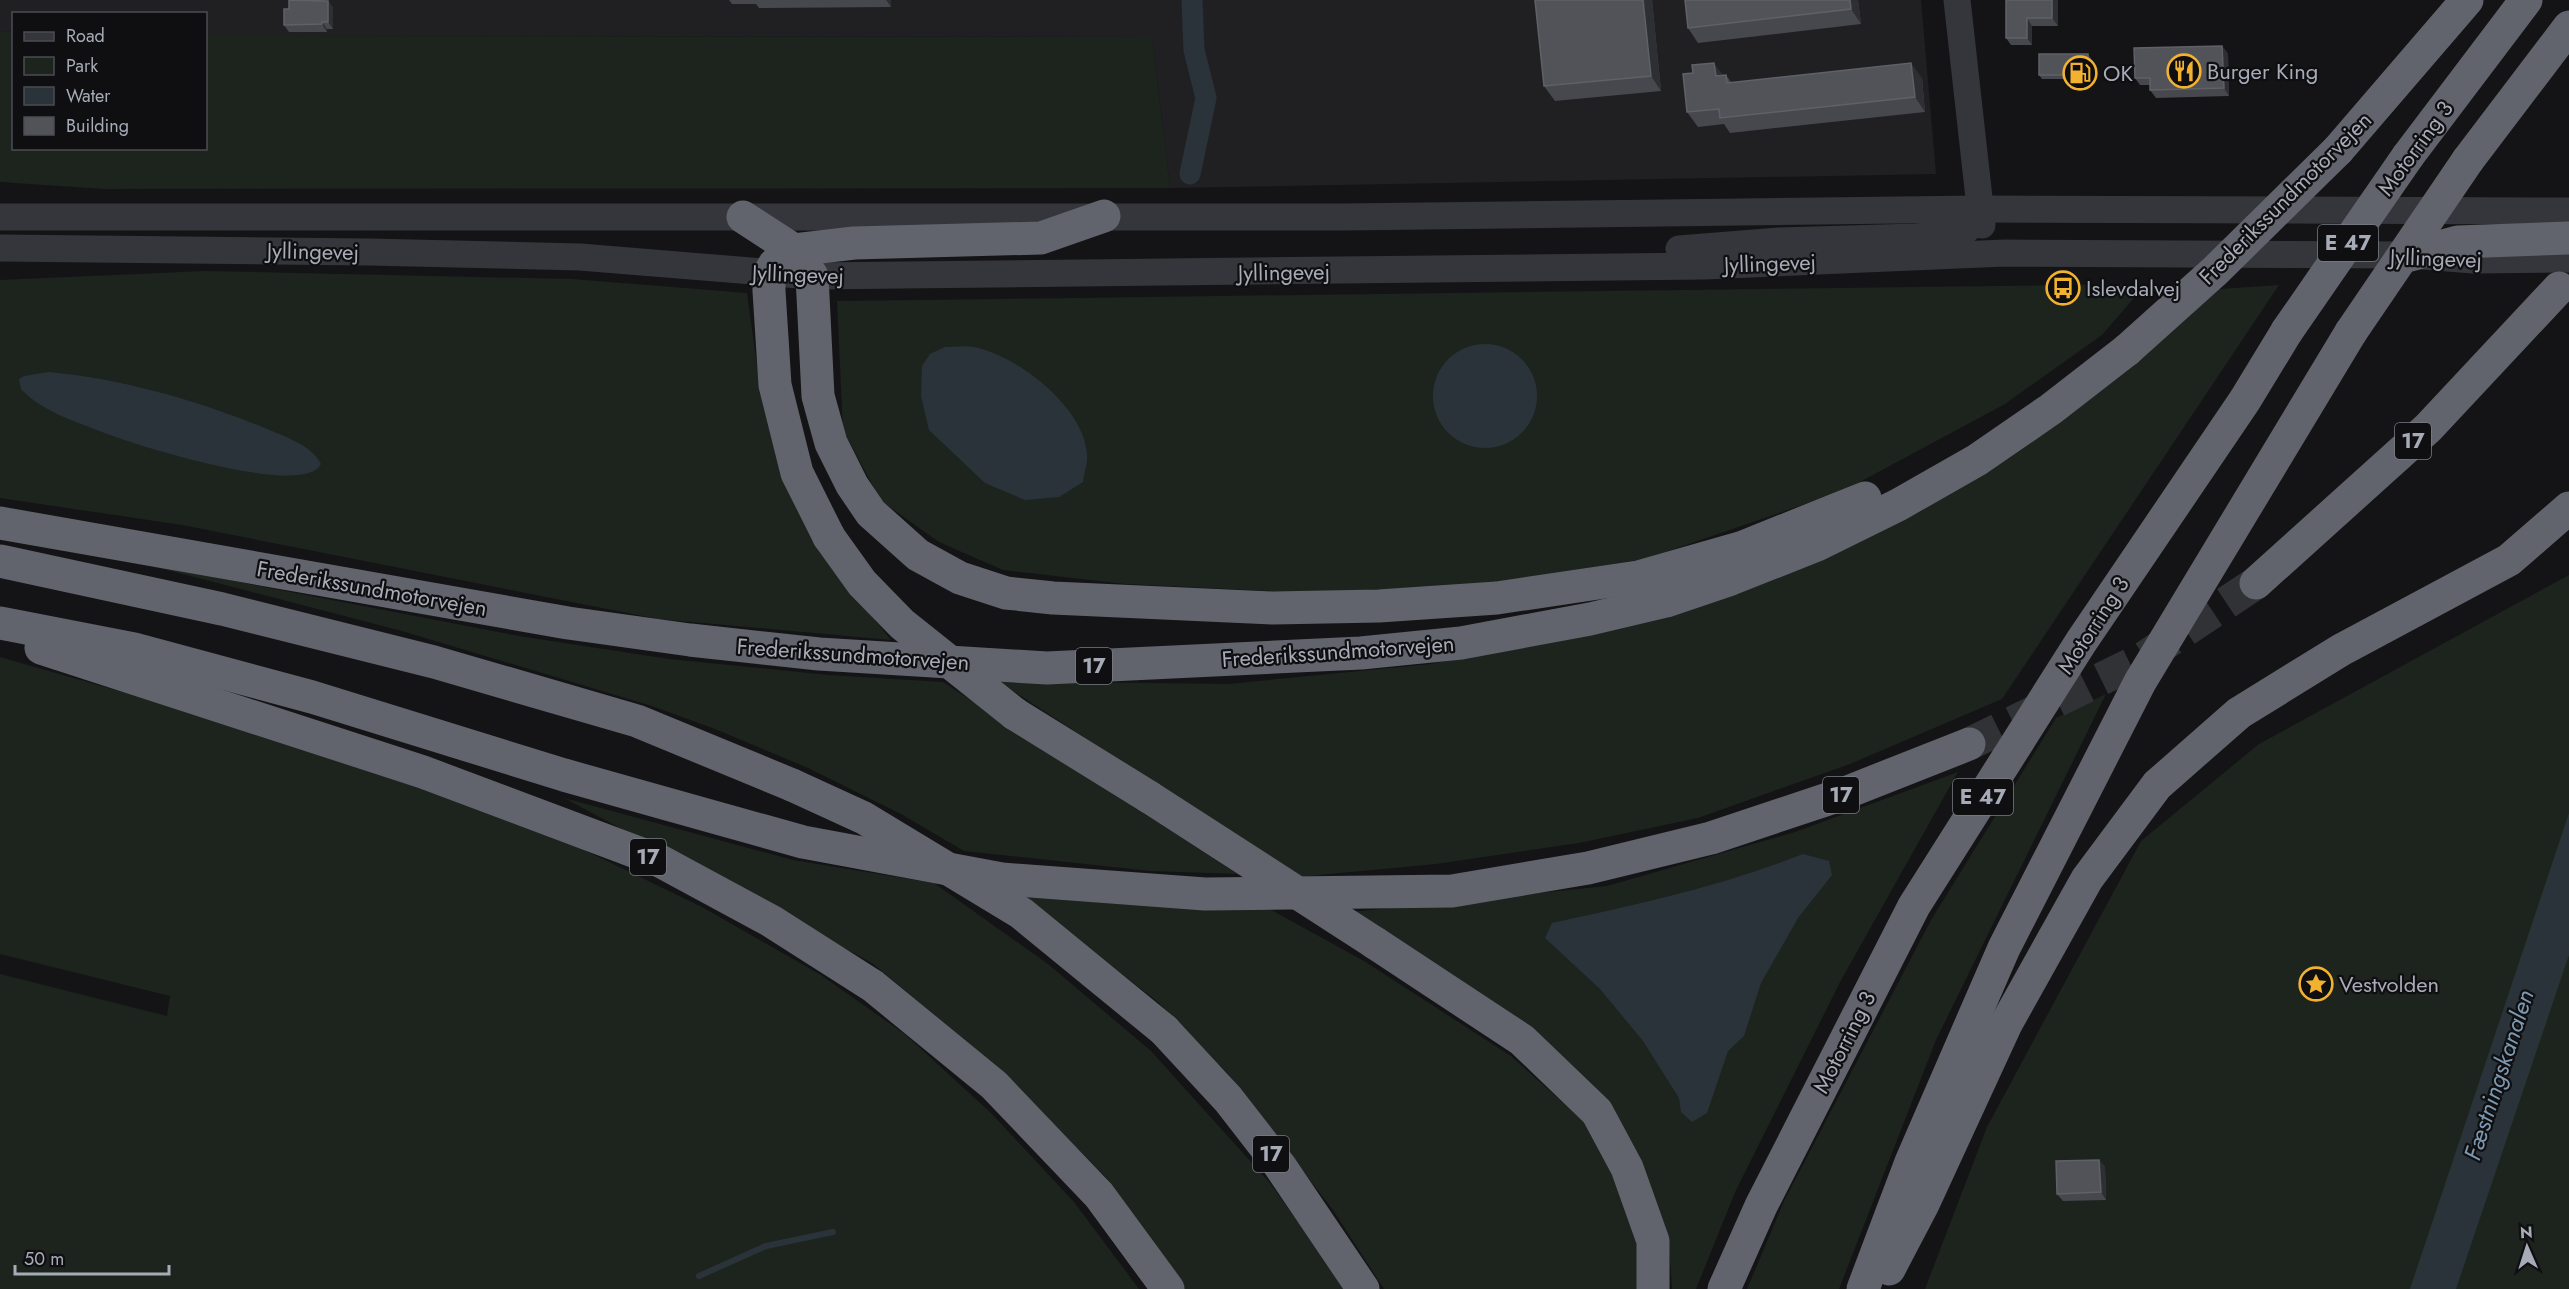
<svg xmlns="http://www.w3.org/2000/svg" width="2569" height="1289" viewBox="0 0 2569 1289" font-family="Jost,sans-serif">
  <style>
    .built { fill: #202023 }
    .green { fill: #1c241d }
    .water { fill: #2b333a }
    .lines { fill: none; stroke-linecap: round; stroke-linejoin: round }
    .stream { stroke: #2b333a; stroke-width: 6 }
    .canal { stroke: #2b333a; stroke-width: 21 }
    .highway-tunnel { stroke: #313236; stroke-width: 33; stroke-dasharray: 33 16; stroke-linecap: butt }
    .minor { stroke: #35363b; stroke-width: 27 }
    .highway { stroke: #61646c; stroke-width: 33 }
    .highway-bridge { stroke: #61646c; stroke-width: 33 }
    .wall { fill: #47484e }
    .shaded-wall { fill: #2e2f33 }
    .building { fill: #515359; stroke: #5f6168; stroke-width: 1.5 }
    .labels { text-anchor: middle; stroke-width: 4.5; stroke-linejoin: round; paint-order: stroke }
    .shield { fill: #0f0f11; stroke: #797c85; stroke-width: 1.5 }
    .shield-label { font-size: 21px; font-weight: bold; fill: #a6abb7 }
    .poi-label { font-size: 22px; fill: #a6abb7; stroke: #0f0f11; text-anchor: start }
    .street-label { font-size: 22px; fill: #a6abb7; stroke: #0f0f11 }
    .water-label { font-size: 24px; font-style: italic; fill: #7d99b2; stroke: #0f0f11 }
  </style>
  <rect width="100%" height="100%" fill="#141416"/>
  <path class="built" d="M0,0H1921L1936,174L1170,188L1152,37L206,36V14H14L13,32L0,31Z"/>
  <g class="green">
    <path d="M0,31L13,32L14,148H206V36L1152,37L1170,188L104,189L0,182Z"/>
    <path d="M205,271L572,279L747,293L761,395L783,480L813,543L891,640L658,619L182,525L0,498V280Z"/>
    <path d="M2146,284L2102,335L2005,404L1843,491L1645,559L1482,585L1313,593L1125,584L1003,570L939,542L881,501L843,430L837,301Z"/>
    <path d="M2279,285L2002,699L1850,764L1698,818L1579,843L1436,864L1298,877L998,681L1228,684L1431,664L1688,611L1920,512L2090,396L2220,289Z"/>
    <path d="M140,563L519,636L669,659L829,675L943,682L1237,874L1150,871L964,851L901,814L808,768L715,729L652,706L402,631Z"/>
    <path d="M2569,575V1289H1925L1987,1127L2141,841L2259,744Z"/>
    <path d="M0,657L217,719L385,774L576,846L702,907L821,975L906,1035L992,1114L1074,1202L1139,1289H0V974L167,1016L170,996L0,954Z"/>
    <path d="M2106,694L1936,1040L1839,1289H1747L1785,1199L1931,920L2056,718Z"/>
    <path d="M1958,772L1840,982L1736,1190L1696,1289H1672L1669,1245L1608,1102L1351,912L1607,886L1795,832Z"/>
    <path d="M564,798L793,860L934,883L1048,964L1151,1051L1269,1182L1347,1289H1184L1106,1177L991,1062L872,963Z"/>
    <path d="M1023,897L1134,905L1266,907L1364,961L1511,1056L1588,1125L1626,1199L1640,1254L1638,1289H1384L1333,1210L1229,1075L1158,1002Z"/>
  </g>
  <g class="water">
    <circle cx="1485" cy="396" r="52"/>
    <path d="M945,347C956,347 971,345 982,349C1023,361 1084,408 1087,454C1088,463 1084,473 1083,482L1059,497L1025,500L985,483L929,430L921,396L922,366L930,354Z"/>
    <path d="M49,372C122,379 196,400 265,428C284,437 311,444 321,464C305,499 132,444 102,432C76,422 40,410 21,389L19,379L24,376Z"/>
    <path d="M2569,813V955L2456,1289H2410Z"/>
    <path d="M1803,854L1829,861L1832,875L1798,918L1761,983L1744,1036L1728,1051L1707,1113L1692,1122L1681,1112L1679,1098L1643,1041L1600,989L1545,938L1552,923C1636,905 1723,886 1803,854Z"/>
  </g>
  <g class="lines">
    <path class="stream" d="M699,1276L766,1246L833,1232"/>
    <path class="canal" d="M1190,174L1206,98L1194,50L1192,0"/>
    <path class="highway-tunnel" d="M1969,744L2142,659L2256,583"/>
    <g class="minor">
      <path d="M1957,0L1982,225"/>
      <path d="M0,217H1344L1979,209L2569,211"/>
      <path d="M0,248L369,252L580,257L812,276L1704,266L2005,253L2410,255L2473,260L2569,259"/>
      <path d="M1679,249L1779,241L1916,237L1963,233L1974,223L1979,209"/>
    </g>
    <g class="highway">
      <path d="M2338,150L2467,0"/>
      <path d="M2408,156L2526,0"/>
      <path d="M2468,160L2569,27"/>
      <path d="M743,217L794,250L812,276L818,396L831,443L852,485L871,513L918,555L960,578L1006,593L1053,598L1273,608L1379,606L1497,598L1638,577L1743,547L1865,498"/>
      <path d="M2410,255L2458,242L2569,238"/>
      <path d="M0,523L568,623L690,640L819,654L1047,668L1361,653L1461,643L1590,619L1666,601L1731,579L1817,545L1898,505L1977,460L2051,409L2127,350"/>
      <path d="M829,537L797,473L775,385L769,291V274L774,265L783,256L794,250L854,243L1041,238L1104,216"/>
      <path d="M0,561L222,609L434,662L637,721L792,785"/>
      <path d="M2256,583L2428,428L2559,288"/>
      <path d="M0,623L134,649L312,697L564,775L803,842L1002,879L1205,894L1452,891L1588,868L1711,838L1840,795L1969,744"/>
      <path d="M41,648L423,772L660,861L771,921L873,986L994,1085L1099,1195L1168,1289"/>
      <path d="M1015,714L1149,797"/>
      <path d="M1375,943L1522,1040L1597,1112L1627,1168L1653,1241V1289"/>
      <path d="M1164,1030L1228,1099L1280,1166L1363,1289"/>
      <path d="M1889,1269L1923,1204L2006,1024L2087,879L2157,785L2239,713L2341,650L2509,560L2569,508"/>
      <path d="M1724,1289L1761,1206L1914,906L2081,642L2245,400L2287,331"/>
      <path d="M1863,1289L1911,1162L2004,948L2140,682L2351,332"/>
    </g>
    <g class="highway-bridge">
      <path d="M2287,331L2408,156"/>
      <path d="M2351,332L2468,160"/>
      <path d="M2127,350L2215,271L2338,150"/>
      <path d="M829,537L862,583L902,624L1015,714"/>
      <path d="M792,785L864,818L1021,913L1164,1030"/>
      <path d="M1149,797L1375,943"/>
    </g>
  </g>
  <g class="wall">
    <path d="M289,0L328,1L333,8V29H327V32H289L284,25L289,9Z"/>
    <path d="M729,0H891V7L759,8L756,4H732Z"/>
    <path d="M1652,0L1661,91L1555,101L1544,86Z"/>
    <path d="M1685,0H1858L1861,24L1698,43L1688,28Z"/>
    <path d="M2006,0H2058V26H2032V45H2011L2006,38Z"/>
    <path d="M2222,46L2228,54L2229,96L2156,98L2150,90V85H2140L2135,78Z"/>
    <path d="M2091,58V79H2042L2039,75Z"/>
    <path d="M1726,75L1731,82L1922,78L1925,112L1730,133L1724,124L1698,127L1687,112L1723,76Z"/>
    <path d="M2099,1160L2105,1167L2106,1200L2063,1201L2057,1194Z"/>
  </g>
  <g class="shaded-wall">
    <path d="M886,0H891V7Z"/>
    <path d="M1643,0H1652L1661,91L1651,76Z"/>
    <path d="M1850,0H1858L1861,24L1851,9Z"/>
    <path d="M2052,0H2058V26L2052,18Z"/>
    <path d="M328,1L333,8V29L328,22Z"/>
    <path d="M2027,18L2032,26V45L2027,38Z"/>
    <path d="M322,22L327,29V32L322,24Z"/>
    <path d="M2222,46L2228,54L2229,96L2224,88Z"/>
    <path d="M2088,54L2091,58V79L2088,75Z"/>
    <path d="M1714,63L1725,78L1716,76Z"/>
    <path d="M1911,63L1922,78L1925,112L1915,97Z"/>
    <path d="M2099,1160L2105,1167L2106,1200L2101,1192Z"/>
  </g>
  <g class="building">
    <path d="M289,0L328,1V22H322V24L284,25V9H289Z"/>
    <path d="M1535,0H1643L1651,76L1544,86Z"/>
    <path d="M1685,0H1850L1851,9L1688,28Z"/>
    <path d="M2006,0H2052V18H2027V38H2006Z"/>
    <path d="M2222,46L2224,88L2150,90V78H2135L2134,48Z"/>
    <rect x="2039" y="54" width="49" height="21"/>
    <path d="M1714,63L1716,76L1726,75L1727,83L1911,63L1915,97L1720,118L1719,109L1687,112L1683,74L1693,73L1692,65Z"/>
    <path d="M2099,1160L2101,1192L2057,1194L2056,1161Z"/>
  </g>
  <defs>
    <g id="restaurant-ring" transform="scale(1.725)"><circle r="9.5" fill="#0f0f11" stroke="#f3b130" stroke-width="1.5"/><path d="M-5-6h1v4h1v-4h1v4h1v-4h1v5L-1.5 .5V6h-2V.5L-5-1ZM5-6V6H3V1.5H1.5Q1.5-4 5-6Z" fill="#f3b130"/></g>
    <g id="fuel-ring" transform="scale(1.725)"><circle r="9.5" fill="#0f0f11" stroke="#f3b130" stroke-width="1.5"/><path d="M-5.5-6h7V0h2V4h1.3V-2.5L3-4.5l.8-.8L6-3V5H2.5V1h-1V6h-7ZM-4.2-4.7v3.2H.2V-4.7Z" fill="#f3b130"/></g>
    <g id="bus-ring" transform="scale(1.725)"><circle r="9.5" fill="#0f0f11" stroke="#f3b130" stroke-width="1.5"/><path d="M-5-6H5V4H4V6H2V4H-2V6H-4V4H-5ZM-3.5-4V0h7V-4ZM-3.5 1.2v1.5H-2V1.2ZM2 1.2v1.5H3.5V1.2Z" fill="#f3b130"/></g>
    <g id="sight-ring" transform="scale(1.725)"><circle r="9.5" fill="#0f0f11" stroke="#f3b130" stroke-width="1.5"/><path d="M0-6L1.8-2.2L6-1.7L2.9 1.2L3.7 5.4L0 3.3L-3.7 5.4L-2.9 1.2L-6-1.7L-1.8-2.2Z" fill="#f3b130"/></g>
  </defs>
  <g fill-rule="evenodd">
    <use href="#restaurant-ring" x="2184" y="71"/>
    <use href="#fuel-ring" x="2080" y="73"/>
    <use href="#bus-ring" x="2063" y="288"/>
    <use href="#sight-ring" x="2316" y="984"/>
  </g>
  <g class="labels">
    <g class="shield">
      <rect x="2318" y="225" width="60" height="36" rx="4.5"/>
      <rect x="2395" y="423" width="36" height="36" rx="4.5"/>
      <rect x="1076" y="648" width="36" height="36" rx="4.5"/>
      <rect x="1823" y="777" width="36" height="36" rx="4.5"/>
      <rect x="1953" y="779" width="60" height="36" rx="4.5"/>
      <rect x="630" y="839" width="36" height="36" rx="4.5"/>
      <rect x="1253" y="1136" width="36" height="36" rx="4.5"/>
    </g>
    <g class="shield-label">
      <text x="2348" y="250">E 47</text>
      <text x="2413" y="448">17</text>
      <text x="1094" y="673">17</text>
      <text x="1841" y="802">17</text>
      <text x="1983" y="804">E 47</text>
      <text x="648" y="864">17</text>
      <text x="1271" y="1161">17</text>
    </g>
    <g class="poi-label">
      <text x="2207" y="79">Burger King</text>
      <text x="2103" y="81">OK</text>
      <text x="2086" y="296">Islevdalvej</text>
      <text x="2339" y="992">Vestvolden</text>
    </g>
    <g class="street-label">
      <text transform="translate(2415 148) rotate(-54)" y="8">Motorring 3</text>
      <text transform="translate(2285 198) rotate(-45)" y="8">Frederikssundmotorvejen</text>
      <text transform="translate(313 251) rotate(1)" y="8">Jyllingevej</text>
      <text transform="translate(2436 258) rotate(2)" y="8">Jyllingevej</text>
      <text transform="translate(1770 263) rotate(-2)" y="8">Jyllingevej</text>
      <text transform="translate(1284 272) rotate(-1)" y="8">Jyllingevej</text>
      <text transform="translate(798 274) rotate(2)" y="8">Jyllingevej</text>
      <text transform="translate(372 588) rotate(10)" y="8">Frederikssundmotorvejen</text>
      <text transform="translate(2093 625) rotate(-57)" y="8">Motorring 3</text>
      <text transform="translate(1338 651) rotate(-4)" y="8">Frederikssundmotorvejen</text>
      <text transform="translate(853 654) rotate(4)" y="8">Frederikssundmotorvejen</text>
      <text transform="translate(1844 1042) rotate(-63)" y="8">Motorring 3</text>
    </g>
    <g class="water-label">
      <text transform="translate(2499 1075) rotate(-72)" y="8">Fæstningskanalen</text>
    </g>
  </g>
  <rect x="12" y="12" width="195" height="138" fill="#0f0f11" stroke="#4b4d53" stroke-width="1.5"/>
  <rect x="24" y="32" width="30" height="9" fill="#35363b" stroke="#4b4d53" stroke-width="1.5"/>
  <text x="66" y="42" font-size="18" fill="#a6abb7">Road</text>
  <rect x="24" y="57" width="30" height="18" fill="#1c241d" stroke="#4b4d53" stroke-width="1.5"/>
  <text x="66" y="72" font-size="18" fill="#a6abb7">Park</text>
  <rect x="24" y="87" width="30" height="18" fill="#2b333a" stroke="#4b4d53" stroke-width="1.5"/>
  <text x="66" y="102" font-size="18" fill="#a6abb7">Water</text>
  <rect x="24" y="117" width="30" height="18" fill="#515359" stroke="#4b4d53" stroke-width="1.5"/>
  <text x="66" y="132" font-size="18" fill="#a6abb7">Building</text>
  <g transform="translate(2527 1247) rotate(357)" stroke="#0f0f11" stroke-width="4.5" paint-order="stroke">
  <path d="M0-4.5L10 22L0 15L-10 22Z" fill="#a6abb7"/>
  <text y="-9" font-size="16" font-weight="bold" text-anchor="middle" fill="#a6abb7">N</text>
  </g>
  <path d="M15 1265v9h154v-9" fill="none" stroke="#a6abb7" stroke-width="3"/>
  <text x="24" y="1265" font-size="18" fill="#a6abb7" stroke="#0f0f11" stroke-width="4.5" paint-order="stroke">50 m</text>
</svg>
